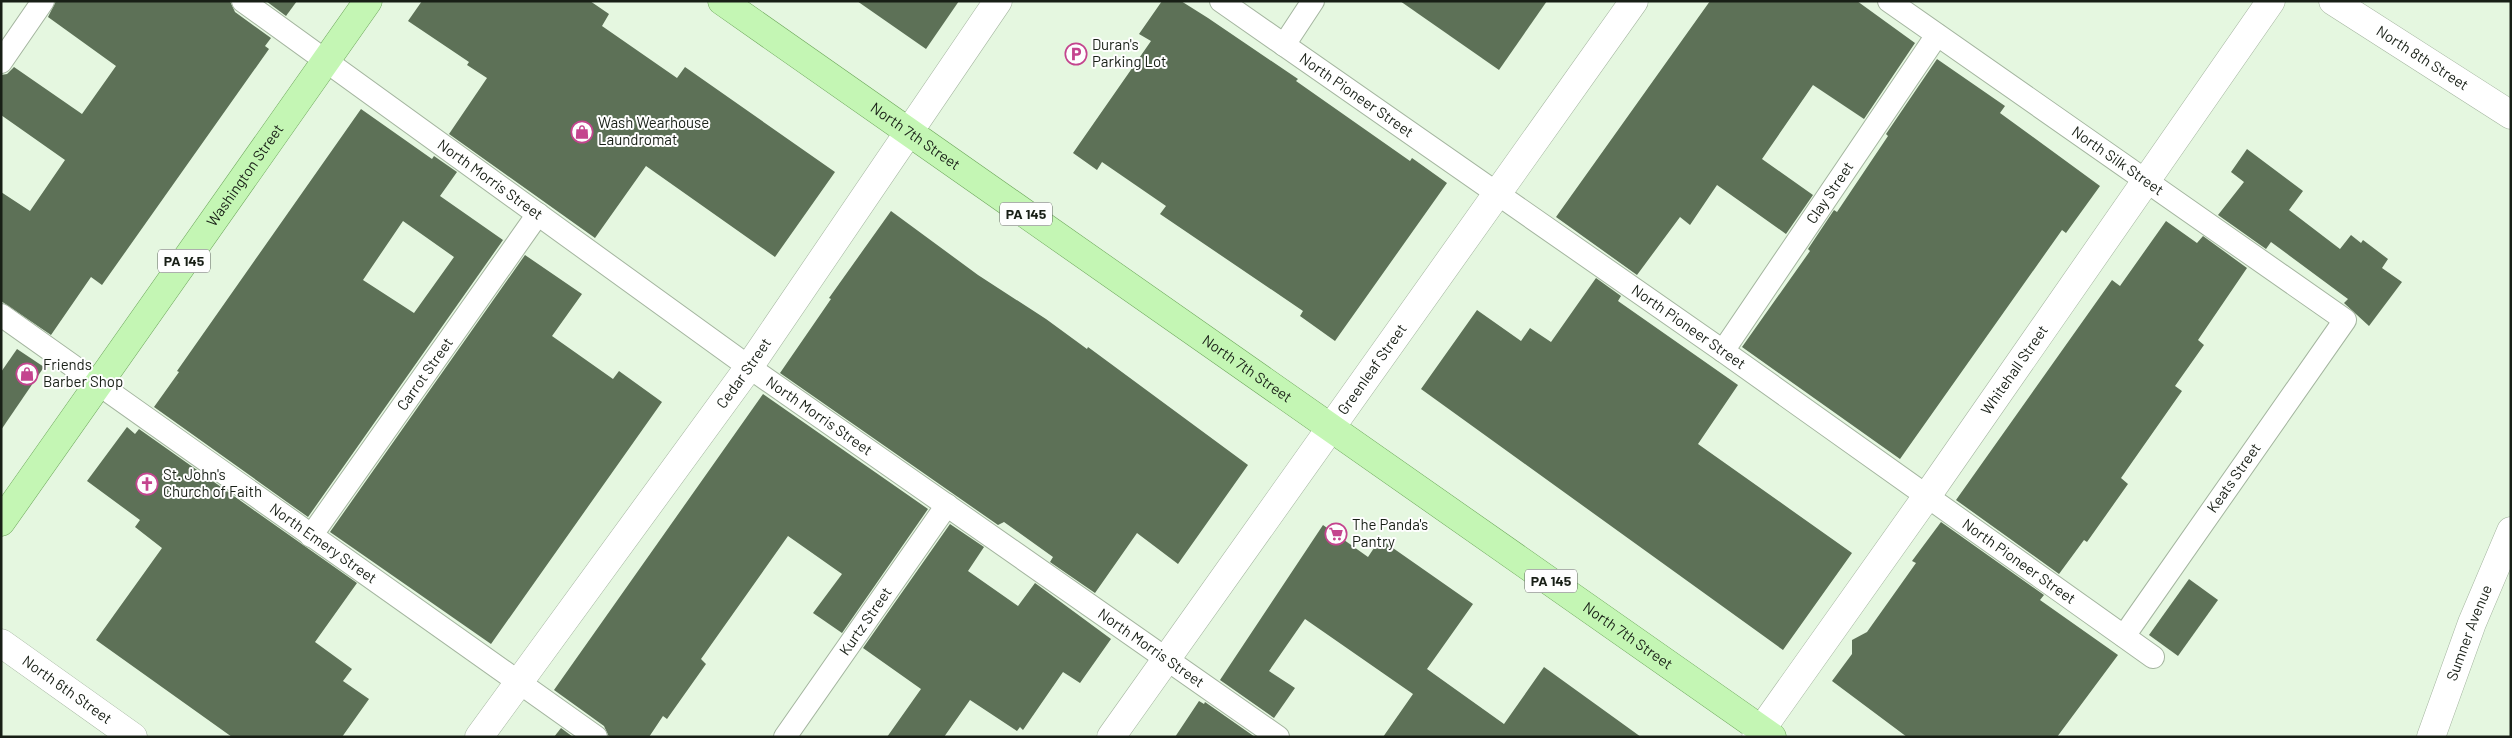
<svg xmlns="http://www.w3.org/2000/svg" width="2512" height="738" viewBox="0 0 2512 738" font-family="Barlow,sans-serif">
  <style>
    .building { fill: #5d7157; fill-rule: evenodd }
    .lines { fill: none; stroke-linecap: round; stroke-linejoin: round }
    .lane-casing { stroke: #a4b59f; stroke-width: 24 }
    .street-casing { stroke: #a4b59f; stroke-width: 29 }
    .secondary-casing { stroke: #a4b59f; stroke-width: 29 }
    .primary-casing { stroke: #6ea75c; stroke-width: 29 }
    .lane { stroke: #fff; stroke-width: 22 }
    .street { stroke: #fff; stroke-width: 28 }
    .secondary { stroke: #fff; stroke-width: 28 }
    .primary { stroke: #c4f6b4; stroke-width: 28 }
    .labels { text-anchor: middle; stroke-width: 4; stroke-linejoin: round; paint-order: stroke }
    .shield { fill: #fefefe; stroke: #5d625c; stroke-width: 1 }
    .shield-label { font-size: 14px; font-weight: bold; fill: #181f16 }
    .poi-label { font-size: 15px; fill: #181f16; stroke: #fefefe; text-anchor: start }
    .street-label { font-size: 15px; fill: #181f16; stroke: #fefefe }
  </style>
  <rect width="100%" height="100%" fill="#e5f7e0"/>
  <g class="building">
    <path d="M56,1H230L235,12L271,38L265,46L269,49L102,285L91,277L51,335L1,301V192L30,211L65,160L1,115V75L7,74L14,67L82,114L116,66L48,17Z"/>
    <path d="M266,1H297L286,16Z"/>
    <path d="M422,1H590L609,14L602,26L677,78L685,67L835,172L775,257L646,166L595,238L449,134L487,78L467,65L469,62L408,21Z"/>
    <path d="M857,1H959L926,49Z"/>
    <path d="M1162,1H1181L1208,18L1298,79L1296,81L1410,161L1412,158L1447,183L1335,341L1300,316L1303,311L1160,214L1166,206L1102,162L1097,170L1073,153L1151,41L1139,34Z"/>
    <path d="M1400,1H1547L1499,70Z"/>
    <path d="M1710,1H1857L1915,43L1864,119L1813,85L1762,159L1813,195L1786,234L1717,185L1690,225L1680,217L1637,275L1556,217Z"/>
    <path d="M1937,59L2005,106L2000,113L2100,186L2066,233L2062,230L1900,459L1742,347L1810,251L1808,249L1834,210L1837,212L1888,136L1886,134Z"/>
    <path d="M361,109L432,159L434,156L457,172L440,196L503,240L308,517L154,407L179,372L177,371ZM403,221L454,257L414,313L363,280Z"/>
    <path d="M2247,149L2303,191L2289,210L2340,249L2351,235L2361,243L2363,240L2388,259L2382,268L2402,282L2369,326L2344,303L2348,299L2271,242L2266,249L2218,215L2244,182L2231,172Z"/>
    <path d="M891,211L978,275L1046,319L1087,349L1088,347L1248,465L1178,564L1137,533L1095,593L1050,562L1053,557L1004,522L998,525L780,373L831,299L829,298Z"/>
    <path d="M2166,221L2197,243L2203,236L2247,268L2198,340L2204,345L2175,386L2182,391L2121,478L2128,484L2087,542L2084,540L2059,574L1956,500L2112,280L2120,286Z"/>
    <path d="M525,255L582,294L552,336L613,379L619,371L662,402L491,644L330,532Z"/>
    <path d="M1596,278L1621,296L1618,301L1738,385L1698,444L1852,553L1783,650L1421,389L1477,310L1521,341L1530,328L1551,342Z"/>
    <path d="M17,349L44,367L1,430V372Z"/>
    <path d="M763,394L928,509L842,633L813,613L842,574L788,536L701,659L706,664L667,719L663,716L649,737H609L604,726L554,690Z"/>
    <path d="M127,427L135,434L139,429L357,583L315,642L352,669L343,681L369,699L342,737H232L96,640L162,548L135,527L140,520L87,481Z"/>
    <path d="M1941,522L2044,595L2040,600L2118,655L2057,737H1907L1832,681L1852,654V640L1867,632L1916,563L1912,561Z"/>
    <path d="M950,524L984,547L968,571L1018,606L1035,583L1111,639L1080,683L1063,672L1023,730L1020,727L1017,731L970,700L944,737H887L921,689L863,648Z"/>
    <path d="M1323,525L1368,557L1380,539L1473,604L1427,669L1504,724L1544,667L1641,737H1383L1413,694L1305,619L1269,671L1295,688L1274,718L1220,680Z"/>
    <path d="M2189,579L2218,600L2178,656L2149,635Z"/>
    <path d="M1199,701L1204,704L1205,702L1255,737H1175Z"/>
    <path d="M561,728L573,737H554Z"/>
  </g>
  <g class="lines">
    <g class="lane-casing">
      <g id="lane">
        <path id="s1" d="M243,1L749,367L1278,737"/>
        <path id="s2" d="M1221,1L1723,351L2153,657"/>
        <path id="s3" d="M1889,1L2345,320L2124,636"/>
        <path d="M1284,45L1313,1"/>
        <path d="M1,62L43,1"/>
        <path id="s4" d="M1,315L596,737"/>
        <path id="s5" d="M1723,351L1937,35"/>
        <path id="s6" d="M311,536L538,214"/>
        <path id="s7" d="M785,737L947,505"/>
      </g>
    </g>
    <g class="street-casing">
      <g id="street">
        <path id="s8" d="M2333,1L2511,115"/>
        <path id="s9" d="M479,737L749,367L998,1"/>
        <path id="s10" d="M1111,737L1634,1"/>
        <path id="s11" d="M1756,737L1927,496L2271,1"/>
      </g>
    </g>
    <g class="secondary-casing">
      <g id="secondary">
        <path id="s12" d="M1,643L133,737"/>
        <path id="s13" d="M2431,737L2472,623L2511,531"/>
      </g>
    </g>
    <g class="primary-casing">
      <g id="primary">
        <path id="s14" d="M722,1L1772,737"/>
        <path id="s15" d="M1,522L368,1"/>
      </g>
    </g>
    <use href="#lane" class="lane"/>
    <use href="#street" class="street"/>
    <use href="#secondary" class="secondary"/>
    <use href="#primary" class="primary"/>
  </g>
  <defs>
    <g id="parking-ring" transform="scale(1.125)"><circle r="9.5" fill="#fefefe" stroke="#c4448e" stroke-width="1.5"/><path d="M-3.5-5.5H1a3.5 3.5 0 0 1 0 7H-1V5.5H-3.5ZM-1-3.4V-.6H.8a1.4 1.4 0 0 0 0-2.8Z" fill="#c4448e"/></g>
    <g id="shop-ring" transform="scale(1.125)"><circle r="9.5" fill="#fefefe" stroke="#c4448e" stroke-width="1.5"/><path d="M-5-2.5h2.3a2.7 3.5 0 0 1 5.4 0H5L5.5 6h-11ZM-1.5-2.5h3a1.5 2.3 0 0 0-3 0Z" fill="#c4448e"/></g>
    <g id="church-ring" transform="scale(1.125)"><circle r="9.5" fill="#fefefe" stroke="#c4448e" stroke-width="1.5"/><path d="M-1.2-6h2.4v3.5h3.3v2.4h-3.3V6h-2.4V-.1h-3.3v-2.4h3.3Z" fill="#c4448e"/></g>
    <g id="supermarket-ring" transform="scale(1.125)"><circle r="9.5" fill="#fefefe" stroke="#c4448e" stroke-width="1.5"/><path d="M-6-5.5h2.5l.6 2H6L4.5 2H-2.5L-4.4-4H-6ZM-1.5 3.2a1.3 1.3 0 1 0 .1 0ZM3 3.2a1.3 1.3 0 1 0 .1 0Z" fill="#c4448e"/></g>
  </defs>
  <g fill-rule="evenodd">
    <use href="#parking-ring" x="1076" y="54"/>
    <use href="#shop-ring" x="582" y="132"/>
    <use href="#shop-ring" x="27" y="374"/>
    <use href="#church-ring" x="147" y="484"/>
    <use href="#supermarket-ring" x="1336" y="534"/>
  </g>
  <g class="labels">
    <g class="shield">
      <rect x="1000" y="202.5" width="52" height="23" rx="4"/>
      <rect x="158" y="249.5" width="52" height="23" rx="4"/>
      <rect x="1525" y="569.5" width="52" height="23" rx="4"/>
    </g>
    <g class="shield-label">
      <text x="1026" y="219">PA 145</text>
      <text x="184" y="266">PA 145</text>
      <text x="1551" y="586">PA 145</text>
    </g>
    <g class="poi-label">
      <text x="1092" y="50">Duran's<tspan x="1092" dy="17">Parking Lot</tspan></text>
      <text x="598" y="128">Wash Wearhouse<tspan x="598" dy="17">Laundromat</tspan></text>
      <text x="43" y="370">Friends<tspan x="43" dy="17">Barber Shop</tspan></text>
      <text x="163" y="480">St. John's<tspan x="163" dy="17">Church of Faith</tspan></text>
      <text x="1352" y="530">The Panda's<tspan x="1352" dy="17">Pantry</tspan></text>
    </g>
    <g class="street-label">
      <text dy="5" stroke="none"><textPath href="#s8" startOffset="106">North 8th Street</textPath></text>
      <text dy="5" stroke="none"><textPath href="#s2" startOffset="165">North Pioneer Street</textPath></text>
      <text dy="5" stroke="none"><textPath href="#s14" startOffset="236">North 7th Street</textPath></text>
      <text dy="5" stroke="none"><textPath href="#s3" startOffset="279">North Silk Street</textPath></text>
      <text dy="5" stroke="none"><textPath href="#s15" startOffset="424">Washington Street</textPath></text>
      <text dy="5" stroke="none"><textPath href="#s1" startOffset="305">North Morris Street</textPath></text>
      <text dy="5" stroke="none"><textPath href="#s5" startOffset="191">Clay Street</textPath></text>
      <text dy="5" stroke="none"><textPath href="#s2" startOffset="570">North Pioneer Street</textPath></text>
      <text dy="5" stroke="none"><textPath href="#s14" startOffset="641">North 7th Street</textPath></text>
      <text dy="5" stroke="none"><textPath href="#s10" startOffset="451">Greenleaf Street</textPath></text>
      <text dy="5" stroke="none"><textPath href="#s11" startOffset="449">Whitehall Street</textPath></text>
      <text dy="5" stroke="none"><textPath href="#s9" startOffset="450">Cedar Street</textPath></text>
      <text dy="5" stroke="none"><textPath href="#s6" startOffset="198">Carrot Street</textPath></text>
      <text dy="5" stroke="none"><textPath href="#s1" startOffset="710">North Morris Street</textPath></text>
      <text transform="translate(2234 478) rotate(-55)" y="5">Keats Street</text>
      <text dy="5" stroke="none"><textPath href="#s4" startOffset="395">North Emery Street</textPath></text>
      <text dy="5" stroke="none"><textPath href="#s2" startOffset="975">North Pioneer Street</textPath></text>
      <text dy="5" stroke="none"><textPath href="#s7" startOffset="141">Kurtz Street</textPath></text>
      <text dy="5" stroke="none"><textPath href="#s13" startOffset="111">Sumner Avenue</textPath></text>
      <text dy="5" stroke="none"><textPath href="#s14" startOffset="1106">North 7th Street</textPath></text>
      <text dy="5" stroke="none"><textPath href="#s1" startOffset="1115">North Morris Street</textPath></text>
      <text dy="5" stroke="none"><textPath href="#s12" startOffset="81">North 6th Street</textPath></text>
    </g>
  </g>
  <rect width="2512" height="738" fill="none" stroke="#181f16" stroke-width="5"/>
</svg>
